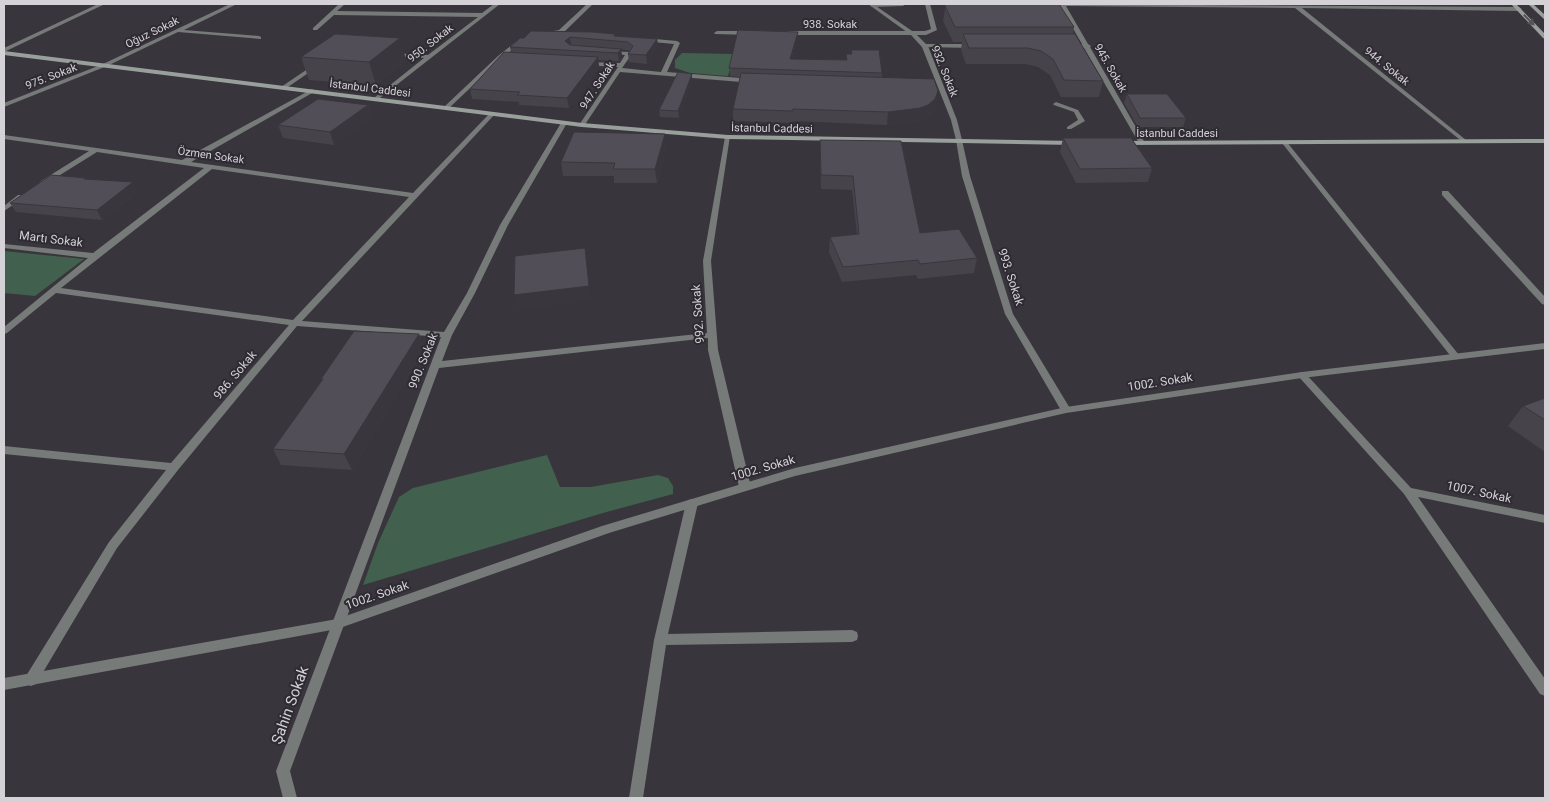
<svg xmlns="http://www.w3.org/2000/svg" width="1549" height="802" viewBox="0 0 1549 802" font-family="Roboto,sans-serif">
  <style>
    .green { fill: #41604e }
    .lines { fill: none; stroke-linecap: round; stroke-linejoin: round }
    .pedestrian { fill: #767a78; fill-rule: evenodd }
    .minor { fill: #767a78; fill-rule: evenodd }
    .tertiary { fill: #767a78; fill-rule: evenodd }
    .secondary { fill: #99a09c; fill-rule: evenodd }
    .wall { fill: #47434b }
    .shaded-wall { fill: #39373d }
    .building { fill: #524e57; stroke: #39373d }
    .oneway { fill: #545458 }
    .labels { text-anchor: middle; stroke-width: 4; stroke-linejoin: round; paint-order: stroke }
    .far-street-label { font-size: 11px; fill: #d4d1d7; stroke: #2f2b33 }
    .street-label { font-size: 12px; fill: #d4d1d7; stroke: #2f2b33 }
    .near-street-label { font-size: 15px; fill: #d4d1d7; stroke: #2f2b33 }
  </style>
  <rect width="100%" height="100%" fill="#39353d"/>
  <g class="green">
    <path d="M682,53L734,54L728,76L690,73L675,68V60Z"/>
    <path d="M4,251L84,259L35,296L4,293Z"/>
    <path d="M547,455L560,487H591L658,475L668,478L673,486V494L603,513L363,585L378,543L399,497L413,488Z"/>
  </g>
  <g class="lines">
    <path class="pedestrian" d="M1056,102L1078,110L1085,121L1071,129H1067V127L1078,120L1074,112L1054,105L1053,104Z"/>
    <g class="minor">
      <path d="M98,4H105L4,52V48Z"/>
      <path d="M230,4H237L184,30L259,36L261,37V39L178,32L107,66L4,107V103L103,64Z"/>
      <path d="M339,4H345L337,11L482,13L494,4H500L376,101L373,99L374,98L424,58L392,56L389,54L390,53L428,55L478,17L334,15L317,30H313V28Z"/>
      <path d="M587,4H593L563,33L548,34V32L559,30Z"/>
      <path d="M873,4H906L903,6L871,7Z"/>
      <path d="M925,4H930L937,30L926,35H786L783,33L786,31H925L931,29Z"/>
      <path d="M1050,4L1519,7L1522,9L1519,11L1302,8L1466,140V142L1464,143L1295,8L1066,6L1088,44L1091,46L1090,47L1145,143L1142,145L1139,143L1084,48H1071L1068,46L1071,44H1082L1060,6H1052Z"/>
      <path d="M717,31H749L752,33L749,35L715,34L714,33Z"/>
      <path d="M644,38L677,41L680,43L667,72L753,79L756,81L753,83L620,72L584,126H580L579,125L618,67L585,65L582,63L583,62L620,63L625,55L608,53V51L629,52L632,54L622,68L661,72L674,44L642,41L641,40Z"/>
      <path d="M518,40L523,41L502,58L449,108H445V106L498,56Z"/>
      <path d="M925,44H974L977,46L974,48L923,47L922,46Z"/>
      <path d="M315,64L320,65L285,89H281V87Z"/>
      <path d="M312,89L315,91L314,92L191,162L413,193L491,112L496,113L302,321L444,332L467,293L500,225L561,123L564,121L567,123L508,225L475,293L452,335L442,361L707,333L703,261L725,137L730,136L711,261L718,350L751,487L749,490H741L739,487L708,350V338L439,368L290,771L297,798H283L276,771L441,337L297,326L178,470L117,548L36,684L31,686L26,684L24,680L26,676L109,542L166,470L4,454V446L171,463L289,325L56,293L7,333L4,334V327L88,258L4,248V244L93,253L204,168L97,152L44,185L40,183L41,181L89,151L4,139V135L182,160ZM212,169L409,197L293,320L61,288Z"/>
      <path d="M959,138L962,140L970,176L1013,314L1071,410L1070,412H1062L1005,314L962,176L956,140Z"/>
      <path d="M1282,141H1286L1459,355L1461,357L1459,359H1453L1282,143Z"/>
      <path d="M1442,191H1448L1545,297V305L1542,304L1442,195Z"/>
      <path d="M18,195H24L25,197L4,211V206Z"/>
      <path d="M1302,372L1305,373L1411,488L1545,515V523L1418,497L1545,679V696L1540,694L1404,494L1299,377L1297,375L1299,373Z"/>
      <path d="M692,499L696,500L698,503L668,634L852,630L857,632L858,636L857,640L852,642L666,645L643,798H629L654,640L686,503L688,500Z"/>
    </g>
    <g class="tertiary">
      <path d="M868,4H873L915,33L928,46L957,120L962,140L961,141L956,140L951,120L922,47L911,35Z"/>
      <path d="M1545,343V349L1302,378L1066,413L795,476L609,533L337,629L4,690V678L337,619L602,526L795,468L1066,407L1302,372Z"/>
    </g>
    <g class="secondary">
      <path d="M1511,4H1516L1545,34V39L1543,38Z"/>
      <path d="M1528,4H1533L1545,15V20Z"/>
      <path d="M4,51L582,123L728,135L1075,141L1078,143L1075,145L728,139L582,127L4,55Z"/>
      <path d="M1545,139V143L1122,145L1119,143L1122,141Z"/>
    </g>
  </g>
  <g class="wall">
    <path d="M946,4L1074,27L1073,34L1103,81L1099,97H1061L1050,75L1038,67L1025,64H966L961,50L962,42H953L943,21Z"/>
    <path d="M798,32L797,39L792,59L846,60V54H851V50L882,73V77L936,103L934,111L927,117L918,121L887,125L793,121L792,123L733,121V109L740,77L730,76L729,68Z"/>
    <path d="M615,36L657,39L658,46L647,64L629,62L628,54L630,51L621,49L622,57L619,61L598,60L599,67L569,108L519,105V102L472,99L470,89L511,52L510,47L520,38Z"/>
    <path d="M301,57L406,60L376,85L309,80Z"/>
    <path d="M692,74V81L679,118L660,117L659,110Z"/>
    <path d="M1127,94L1186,118L1183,127H1138L1124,103Z"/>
    <path d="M368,105L372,118L334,145L283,138L278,125Z"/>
    <path d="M1063,138L1152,168L1148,182L1076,183L1060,152Z"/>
    <path d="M820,140L920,233L977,258L974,273L918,279L916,275L842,282L829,252L830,237L857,234L852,190L821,189L820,154Z"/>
    <path d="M666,147L657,183H614V176H563L561,162Z"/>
    <path d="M86,178L87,179L138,192L102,220L16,212L10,203Z"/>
    <path d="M419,334L424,349L352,470L281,465L273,449L322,381L321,379Z"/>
    <path d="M1545,398V452L1508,426L1523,406Z"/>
  </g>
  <g class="shaded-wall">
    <path d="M798,32L797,39L790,67V59Z"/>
    <path d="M570,37L571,45L566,48L565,41Z"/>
    <path d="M400,38L406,60L376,85L369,62Z"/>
    <path d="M657,39L658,46L647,64L646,55Z"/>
    <path d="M621,49L622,57L619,61L618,53Z"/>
    <path d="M598,57L599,67L569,108L567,98Z"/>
    <path d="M692,74V81L679,118L678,111Z"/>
    <path d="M938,91L936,103L934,111L927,117L918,121L887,125L888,112Z"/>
    <path d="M368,105L372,118L334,145L330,132Z"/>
    <path d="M665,134L666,147L657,183L655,169Z"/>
    <path d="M133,182L138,192L102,220L97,210Z"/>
    <path d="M585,248L587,263L591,301L518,310L514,295Z"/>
    <path d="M419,334L424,349L352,470L344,454Z"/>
  </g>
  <g class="building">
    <path d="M946,4H1059L1074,27H955L945,6Z"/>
    <path d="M738,30L798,32L790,59L847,60L846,54H852L851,50H879L882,73L729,68Z"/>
    <path d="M531,31L592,32L615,34L614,36L657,39L646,55L628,54L633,46L628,42L570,37L565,41L570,45L621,49L618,53L510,47L520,38H524Z"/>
    <path d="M335,34L400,38L369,62L301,57Z"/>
    <path d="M963,34H1075L1103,81L1064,80L1053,59L1041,51L1028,48H969Z"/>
    <path d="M504,52L598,57L567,98L517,95L520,92L470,89Z"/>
    <path d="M678,72L692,74L678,111L659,110Z"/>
    <path d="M741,73L934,79L938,91L935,99L928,105L920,108L888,112L793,109V111L733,109Z"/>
    <path d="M1127,94H1167L1186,118H1140Z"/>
    <path d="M318,99L368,105L330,132L278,125Z"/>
    <path d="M574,132L665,134L655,169H613L615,163L561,162Z"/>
    <path d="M1063,138H1131L1152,168L1080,169Z"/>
    <path d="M820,140L901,141L920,233L959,229L977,258L920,264L918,260L843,267L830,237L859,234L853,176L821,175Z"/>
    <path d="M51,175L86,178L84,179L133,182L97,210L10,203Z"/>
    <path d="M585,248L589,286L514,295L515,256Z"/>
    <path d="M354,331L419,334L344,454L273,449L323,379H321Z"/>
    <path d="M1545,398V420L1523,406Z"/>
  </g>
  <defs><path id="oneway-solid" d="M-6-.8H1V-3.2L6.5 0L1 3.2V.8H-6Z" transform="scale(1.25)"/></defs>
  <use class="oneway" href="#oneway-solid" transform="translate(1529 20) rotate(46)"/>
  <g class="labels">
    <g class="far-street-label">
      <text x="830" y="28">938. Sokak</text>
      <text transform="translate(152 32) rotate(-26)" y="4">Oğuz Sokak</text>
      <text transform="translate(430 43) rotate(-38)" y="4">950. Sokak</text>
      <text transform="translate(1387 66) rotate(39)" y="4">944. Sokak</text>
      <text transform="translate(1111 68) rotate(60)" y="4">945. Sokak</text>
      <text transform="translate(945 71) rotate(68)" y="4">932. Sokak</text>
      <text transform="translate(51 76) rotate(-21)" y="4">975. Sokak</text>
      <text transform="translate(597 85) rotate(-57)" y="4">947. Sokak</text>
      <text transform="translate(370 88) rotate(7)" y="4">İstanbul Caddesi</text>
      <text transform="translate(772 128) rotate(1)" y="4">İstanbul Caddesi</text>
      <text x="1177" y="137">İstanbul Caddesi</text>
      <text transform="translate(211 155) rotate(8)" y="4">Özmen Sokak</text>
    </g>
    <g class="street-label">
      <text transform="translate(51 239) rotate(7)" y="4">Martı Sokak</text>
      <text transform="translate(1011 277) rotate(72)" y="4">993. Sokak</text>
      <text transform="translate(698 314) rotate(-94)" y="4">992. Sokak</text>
      <text transform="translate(423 361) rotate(-68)" y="4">990. Sokak</text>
      <text transform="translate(235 375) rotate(-50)" y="4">986. Sokak</text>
      <text transform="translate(1160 382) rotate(-9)" y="4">1002. Sokak</text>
      <text transform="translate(763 468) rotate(-16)" y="4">1002. Sokak</text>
      <text transform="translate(1479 492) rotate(12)" y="4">1007. Sokak</text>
      <text transform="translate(377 595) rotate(-19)" y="4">1002. Sokak</text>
    </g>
    <g class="near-street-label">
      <text transform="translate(290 705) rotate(-70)" y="5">Şahin Sokak</text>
    </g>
  </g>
  <rect width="1549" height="802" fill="none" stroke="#d4d1d7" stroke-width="10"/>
</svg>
